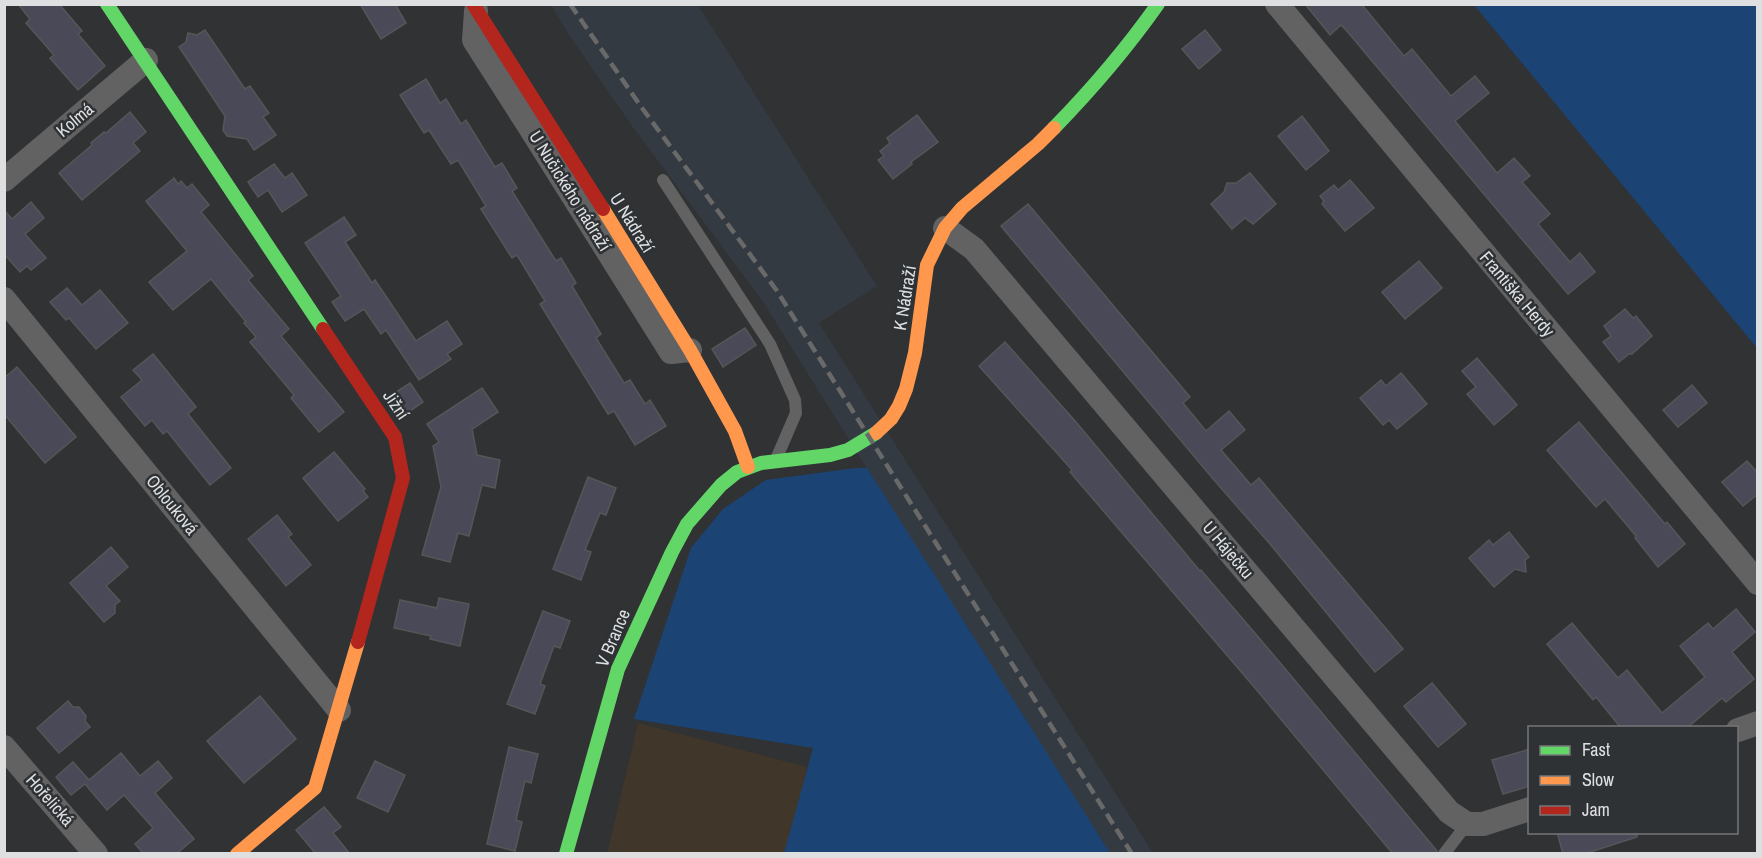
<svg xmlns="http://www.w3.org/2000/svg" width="1762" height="858" viewBox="0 0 1762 858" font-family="'Archivo Narrow',sans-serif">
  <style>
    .industrial { fill: #40362a }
    .built { fill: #343a42 }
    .green { fill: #1b4475 }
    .building { fill: #4a4957; stroke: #555658; stroke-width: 1.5 }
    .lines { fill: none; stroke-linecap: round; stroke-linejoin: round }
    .lane { stroke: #636263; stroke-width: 12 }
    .street { stroke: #636263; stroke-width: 24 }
    .fast { stroke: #63d668; stroke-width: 14 }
    .slow { stroke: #ff974d; stroke-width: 14 }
    .jam { stroke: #b3261e; stroke-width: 14 }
    .rail { stroke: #6a696a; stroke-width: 4.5; stroke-dasharray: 12 6; stroke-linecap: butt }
    .labels { text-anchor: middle; stroke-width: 5; stroke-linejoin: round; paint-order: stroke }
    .street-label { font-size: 18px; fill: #dddfe1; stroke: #2f3235 }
  </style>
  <rect width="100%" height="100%" fill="#303234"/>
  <path class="industrial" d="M638,723L807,767L788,853L607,854Z"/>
  <path class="built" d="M551,5H698L877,286L819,323L1153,853H1110L955,610L762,300L632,126L569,35Z"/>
  <g class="green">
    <path d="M1474,5H1757V348Z"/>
    <path d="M855,468H867L1110,853H784L813,748L634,719L691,548L723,509L766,480Z"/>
  </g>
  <g class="building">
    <path d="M18,4H59L82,31L78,34L105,66L78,90L50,58L54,55L26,23L30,19Z"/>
    <path d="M360,4H395L406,23L381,39Z"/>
    <path d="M1305,4H1366L1363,6L1404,56L1412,49L1451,96L1475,76L1489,93L1455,121L1497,173L1514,158L1530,176L1522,182L1550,214L1538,224L1570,262L1580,253L1595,272L1568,294L1346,30L1341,25L1330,35Z"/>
    <path d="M205,30L245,89L250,86L269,113L263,117L276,135L254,150L247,139L227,136L223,130L225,116L179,47L186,42L188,33L197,35Z"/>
    <path d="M1205,30L1221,50L1199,69L1182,49Z"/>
    <path d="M426,79L440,103L446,99L461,124L466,120L495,167L502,163L517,188L512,191L527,215L556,261L561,258L576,283L572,286L601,334L596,338L624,383L630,380L645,404L650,400L666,426L635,445L614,411L608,414L540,304L545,301L517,255L512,258L481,209L486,206L458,160L451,164L429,130L424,133L400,95Z"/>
    <path d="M130,112L146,132L133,143L140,151L82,200L59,173L92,145L91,143L104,132L106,133Z"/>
    <path d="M917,115L938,142L911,162L912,164L893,179L878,160L884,156L880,151L890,143L887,138Z"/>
    <path d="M1302,116L1329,151L1306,170L1278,136Z"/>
    <path d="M274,164L285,178L292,173L307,195L282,212L268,190L258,197L248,182Z"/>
    <path d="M1250,173L1276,204L1253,224L1245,218L1232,229L1211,204L1224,192L1227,183H1236Z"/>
    <path d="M174,178L178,184L181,181L187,188L192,184L209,205L201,212L253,276L248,280L289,329L281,336L344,412L319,432L291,398L294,395L250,342L256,337L244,323L246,322L211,279L173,310L149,282L187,251L146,201Z"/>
    <path d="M1350,180L1374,208L1345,231L1322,204L1324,201L1320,196L1334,185L1338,190Z"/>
    <path d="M31,202L44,218L25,234L46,258L31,270L27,266L20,272L4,254V210L12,219Z"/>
    <path d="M1028,204L1190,397L1183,403L1206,431L1229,411L1245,430L1221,450L1251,485L1259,478L1403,649L1375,672L1270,544L1214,480L1001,226Z"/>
    <path d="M344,217L356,235L345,242L372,283L375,280L416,341L447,321L462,344L447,354L451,359L419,380L386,330L381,334L364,309L345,321L332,302L341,296L305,243Z"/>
    <path d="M1419,261L1442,288L1405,319L1382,292Z"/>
    <path d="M67,288L82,305L100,290L128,323L96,349L69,318L66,320L50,302Z"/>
    <path d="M1625,309L1633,318L1636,316L1652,336L1632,354H1629L1619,362L1603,342L1611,336L1604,326Z"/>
    <path d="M745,328L756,345L723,367L712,349Z"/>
    <path d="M1005,342L1076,422L1200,571L1201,570L1282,665L1437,851L1436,854H1393L1255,688L1070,472L1072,470L979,366Z"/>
    <path d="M153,354L196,407L188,414L231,468L210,485L167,431L163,434L152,420L145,426L121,397L142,380L133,370Z"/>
    <path d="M1477,358L1517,405L1494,425L1467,394L1476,387L1462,371Z"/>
    <path d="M17,367L76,437L45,463L4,414V378Z"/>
    <path d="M1401,373L1427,404L1397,429L1389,420L1383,425L1360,398L1381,380L1386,386Z"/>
    <path d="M410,383L423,402L403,416L390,396Z"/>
    <path d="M1692,385L1707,403L1678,427L1663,410Z"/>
    <path d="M482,388L498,412L472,429L477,455L500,460L495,488L482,485L469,536L458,533L450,562L422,555L441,487L433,446L439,442L427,424Z"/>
    <path d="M1579,422L1665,524L1667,522L1685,544L1658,567L1635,538L1636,536L1605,499L1596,507L1547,450Z"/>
    <path d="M334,452L365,489L363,491L368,497L338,521L303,478Z"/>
    <path d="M1747,461L1758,473V494L1743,506L1722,482Z"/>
    <path d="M588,477L616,488L606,515L600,513L585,550L591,552L581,580L553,569Z"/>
    <path d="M277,515L292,534L288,537L311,565L286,586L248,539Z"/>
    <path d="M1509,532L1529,557L1525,560L1526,572L1515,569L1494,587L1469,558L1489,540L1493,545Z"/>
    <path d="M111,547L128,567L106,586L120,601L115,605V613L104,622L70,583Z"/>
    <path d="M439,598L469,604L460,646L430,639L431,636L394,628L400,600L437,608Z"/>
    <path d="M1736,609L1755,632L1732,652L1754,679L1726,702L1722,698L1687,728H1621L1596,697L1593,700L1547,644L1572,623L1618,678L1627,670L1662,713L1705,677L1680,646L1708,623L1713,629Z"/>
    <path d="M543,611L570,621L560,648L554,646L540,684L545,686L535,714L507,704Z"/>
    <path d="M1432,683L1466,724L1438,747L1404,706Z"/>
    <path d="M260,696L296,739L244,783L207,741Z"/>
    <path d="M68,701L73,707H79L86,716L85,721L90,727L59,753L37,728Z"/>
    <path d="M509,747L538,754L531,783L525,781L516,820L522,822L515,851L487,844Z"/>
    <path d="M1530,749V786L1503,794L1492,760Z"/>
    <path d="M121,753L140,776L158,761L172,778L155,793L194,839L176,854H144L135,844L153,828L124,795L107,810L85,784L71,795L56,777L73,762L89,780Z"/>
    <path d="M375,761L405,775L388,812L357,798Z"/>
    <path d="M324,807L341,827L333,833L350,854H316L296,830Z"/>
    <path d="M1557,832H1637V837L1584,854H1563Z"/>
  </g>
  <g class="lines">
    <g class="lane">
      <path d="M663,180L770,344L795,400L796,413L777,457"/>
      <path d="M1444,854L1467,824"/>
    </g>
    <g class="street">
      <path d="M1277,4L1758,583"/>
      <path d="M476,11L474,40L529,126L671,352L690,350"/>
      <path d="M4,180L146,60"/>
      <path d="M945,228L974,249L1449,812L1467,824H1483L1530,809"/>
      <path d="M4,299L339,710"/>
      <path d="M1738,730L1758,723"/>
      <path d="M4,747L96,854"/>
    </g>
    <g class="fast">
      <path d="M107,4L323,329"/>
      <path d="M1054,128C1092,89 1127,48 1158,4"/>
      <path d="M566,854L618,669L672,552L687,524L721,485L737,472L761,463L830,455L848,450L876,433"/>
    </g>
    <g class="slow">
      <path d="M603,209L690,350L735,431L748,467"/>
      <path d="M876,433L891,419L899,406L906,389L915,353L927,265L945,228L962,208L1038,144L1054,128"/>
      <path d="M237,854L315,788L358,642"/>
    </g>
    <g class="jam">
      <path d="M473,4L603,209"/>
      <path d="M323,329L395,437L403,478L358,642"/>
    </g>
    <path class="rail" d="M570,4L642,108L777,291L1132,854"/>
  </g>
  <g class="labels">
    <g class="street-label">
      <text transform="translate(75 120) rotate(-40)" y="6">Kolmá</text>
      <text transform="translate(570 191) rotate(58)" y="6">U Nučického nádraží</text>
      <text transform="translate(632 223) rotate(58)" y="6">U Nádraží</text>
      <text transform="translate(1517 294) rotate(50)" y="6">Františka Herdy</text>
      <text transform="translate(905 298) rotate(-81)" y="6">K Nádraží</text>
      <text transform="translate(396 405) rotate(56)" y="6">Jižní</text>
      <text transform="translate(172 505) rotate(51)" y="6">Oblouková</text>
      <text transform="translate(1228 550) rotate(50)" y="6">U Háječku</text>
      <text transform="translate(613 638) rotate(-67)" y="6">V Brance</text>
      <text transform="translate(50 800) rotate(49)" y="6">Hořelická</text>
    </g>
  </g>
  <rect width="1762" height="858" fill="none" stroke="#dddfe1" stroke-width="12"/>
  <rect x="1528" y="726" width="210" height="108" fill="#2f3235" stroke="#75777a" stroke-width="1.5"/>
  <rect x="1540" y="746" width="30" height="9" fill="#63d668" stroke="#75777a" stroke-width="1.5"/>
  <text x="1582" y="756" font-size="18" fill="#dddfe1">Fast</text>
  <rect x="1540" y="776" width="30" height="9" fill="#ff974d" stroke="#75777a" stroke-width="1.5"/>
  <text x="1582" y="786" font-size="18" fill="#dddfe1">Slow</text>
  <rect x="1540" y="806" width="30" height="9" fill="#b3261e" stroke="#75777a" stroke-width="1.5"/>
  <text x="1582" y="816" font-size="18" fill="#dddfe1">Jam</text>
</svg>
